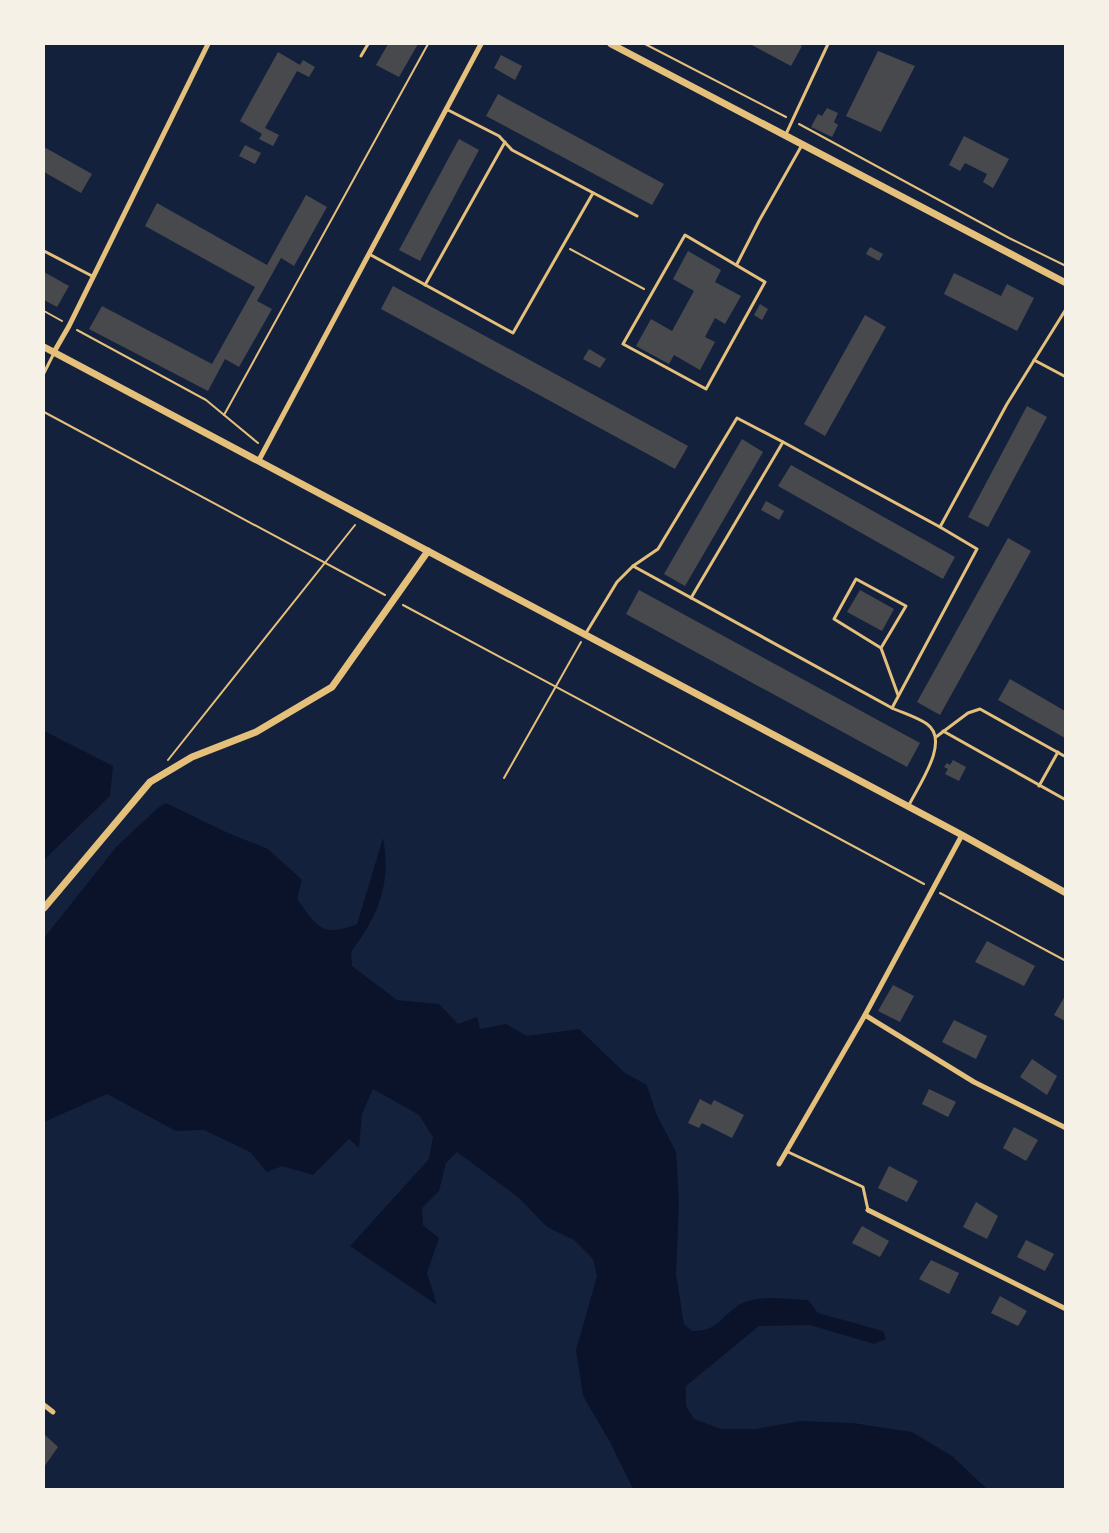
<svg xmlns="http://www.w3.org/2000/svg" width="1109" height="1533" viewBox="0 0 1109 1533" font-family="'Source Serif 4',serif">
  <style>
    .water { fill: #0b132b }
    .building { fill: #48494c }
    .lines { fill: none; stroke-linecap: round; stroke-linejoin: round }
    .path { stroke: #e5c07b; stroke-width: 2 }
    .service { stroke: #e5c07b; stroke-width: 3 }
    .minor { stroke: #e5c07b; stroke-width: 5 }
    .tertiary { stroke: #e5c07b; stroke-width: 7 }
  </style>
  <rect width="100%" height="100%" fill="#14213d"/>
  <g class="water">
    <path d="M44,731L113,766L110,796L44,860Z"/>
    <path d="M166,803L226,832L268,849L302,880L297,899C318,927 321,938 357,924L383,838C392,883 378,916 351,952L352,966L397,1000L439,1004L458,1024L477,1017L480,1029L506,1024L527,1036L579,1029L625,1073L647,1085L656,1113L676,1152L679,1201L676,1274L684,1324L692,1331C719,1331 719,1318 739,1305C759,1294 786,1299 808,1300L818,1313L883,1331L886,1339L874,1344L810,1325L759,1326L686,1386V1406L694,1419L721,1429H755L801,1421L853,1423L912,1432L952,1456L987,1489H633L610,1442L583,1396L576,1350L597,1276L593,1259L574,1240L547,1227L519,1198L457,1152L446,1163L439,1191L422,1208L423,1225L439,1238L427,1273L437,1305L350,1246L429,1159L433,1137L419,1115L373,1089L362,1114L359,1148L349,1139L313,1175L282,1166L267,1172L250,1152L204,1130L176,1131L107,1094L44,1122V938L117,846L159,807Z"/>
  </g>
  <g class="building">
    <path d="M388,44H418L399,77L376,65Z"/>
    <path d="M750,44H798L802,46L791,66Z"/>
    <path d="M878,51L915,66L881,132L846,116Z"/>
    <path d="M278,52L300,65L303,60L315,67L309,77L297,71L265,128L279,135L273,146L259,139L262,134L240,121Z"/>
    <path d="M501,55L522,66L515,80L494,68Z"/>
    <path d="M498,94L664,184L652,205L486,116Z"/>
    <path d="M827,108L838,113L834,122L838,125L832,137L811,127L818,114L822,116Z"/>
    <path d="M964,136L1009,159L993,188L983,182L987,174L965,163L960,171L949,165Z"/>
    <path d="M459,139L479,150L420,261L399,250Z"/>
    <path d="M245,145L261,153L255,164L239,156Z"/>
    <path d="M44,147L92,174L81,193L44,172Z"/>
    <path d="M306,195L327,207L294,266L281,258L257,301L272,309L239,367L225,359L208,391L89,329L102,306L212,364L255,287L145,226L157,203L267,265Z"/>
    <path d="M870,247L883,254L879,261L866,254Z"/>
    <path d="M688,251L721,270L715,282L741,296L725,324L715,318L705,337L715,342L700,370L674,355L669,364L636,346L651,319L672,331L694,291L673,279Z"/>
    <path d="M44,272L69,286L57,307L44,300Z"/>
    <path d="M954,273L1001,296L1007,284L1034,298L1017,331L944,294Z"/>
    <path d="M393,286L688,446L675,469L381,309Z"/>
    <path d="M760,304L768,309L762,320L754,315Z"/>
    <path d="M865,315L886,327L825,436L804,424Z"/>
    <path d="M589,349L606,359L600,368L583,359Z"/>
    <path d="M1027,406L1047,417L988,527L968,517Z"/>
    <path d="M742,439L763,452L685,586L664,574Z"/>
    <path d="M791,465L955,557L943,579L778,486Z"/>
    <path d="M766,501L784,511L779,520L761,510Z"/>
    <path d="M1008,538L1031,551L940,715L917,702Z"/>
    <path d="M639,590L920,743L907,767L626,614Z"/>
    <path d="M860,590L894,609L882,631L847,612Z"/>
    <path d="M1010,679L1065,711V738L998,700Z"/>
    <path d="M953,760L966,767L959,781L945,774L948,769L944,767L947,763L950,765Z"/>
    <path d="M987,941L1035,966L1024,986L975,962Z"/>
    <path d="M893,985L914,996L900,1022L878,1011Z"/>
    <path d="M1065,996V1021L1054,1015Z"/>
    <path d="M954,1020L987,1036L976,1059L942,1042Z"/>
    <path d="M1032,1059L1057,1076L1047,1095L1020,1077Z"/>
    <path d="M929,1089L956,1102L948,1117L922,1104Z"/>
    <path d="M700,1099L711,1105L714,1100L744,1115L732,1138L702,1123L699,1128L688,1123Z"/>
    <path d="M1014,1127L1038,1140L1026,1161L1003,1148Z"/>
    <path d="M889,1166L918,1181L907,1202L878,1188Z"/>
    <path d="M976,1202L998,1216L987,1239L963,1227Z"/>
    <path d="M862,1226L889,1241L880,1257L852,1243Z"/>
    <path d="M1026,1240L1054,1254L1045,1271L1017,1257Z"/>
    <path d="M931,1260L959,1273L949,1294L919,1279Z"/>
    <path d="M1000,1296L1027,1311L1018,1326L991,1313Z"/>
    <path d="M44,1434L58,1447L44,1467Z"/>
  </g>
  <g class="lines">
    <g class="path">
      <path d="M645,44L786,117"/>
      <path d="M799,124L1009,238L1066,266"/>
      <path d="M570,249L644,289"/>
      <path d="M44,311L62,321"/>
      <path d="M77,330L206,400L258,443"/>
      <path d="M44,412L385,595"/>
      <path d="M224,415L428,44"/>
      <path d="M403,605L924,884"/>
      <path d="M168,760L355,525"/>
      <path d="M504,778L581,642"/>
      <path d="M940,893L1066,961"/>
    </g>
    <g class="service">
      <path d="M361,56L368,44"/>
      <path d="M446,109L499,136L512,150L637,216"/>
      <path d="M786,134L828,44"/>
      <path d="M685,235L765,282L706,389L623,344Z"/>
      <path d="M44,251L92,276"/>
      <path d="M369,254L513,333L593,193"/>
      <path d="M737,264L759,221L802,145"/>
      <path d="M425,285L505,142"/>
      <path d="M1034,360L1066,377"/>
      <path d="M44,373L54,353"/>
      <path d="M783,442L940,527"/>
      <path d="M633,566L892,708C903,713 917,717 927,724C951,741 918,786 909,805"/>
      <path d="M586,633L617,582L633,566L658,549L737,418L783,442L691,598"/>
      <path d="M881,648L834,619L856,579L906,606L881,648L898,695"/>
      <path d="M892,708L977,549L940,527L1007,404L1066,309"/>
      <path d="M943,731L1066,800"/>
      <path d="M936,737L968,713L980,709L1066,757"/>
      <path d="M1039,786L1058,752"/>
      <path d="M786,1151L863,1187L868,1210"/>
    </g>
    <g class="minor">
      <path d="M54,352L69,326L208,44"/>
      <path d="M259,460L481,44"/>
      <path d="M865,1015L974,1082L1066,1128"/>
      <path d="M779,1164L865,1015L962,835"/>
      <path d="M868,1210L1066,1309"/>
      <path d="M44,1405L53,1412"/>
    </g>
    <g class="tertiary">
      <path d="M611,44L1066,283"/>
      <path d="M44,347L962,835L1066,893"/>
      <path d="M44,908L150,782L192,757L256,732L332,687L428,551"/>
    </g>
  </g>
  <rect width="1109" height="1533" fill="none" stroke="#f6f1e7" stroke-width="90"/>
</svg>
